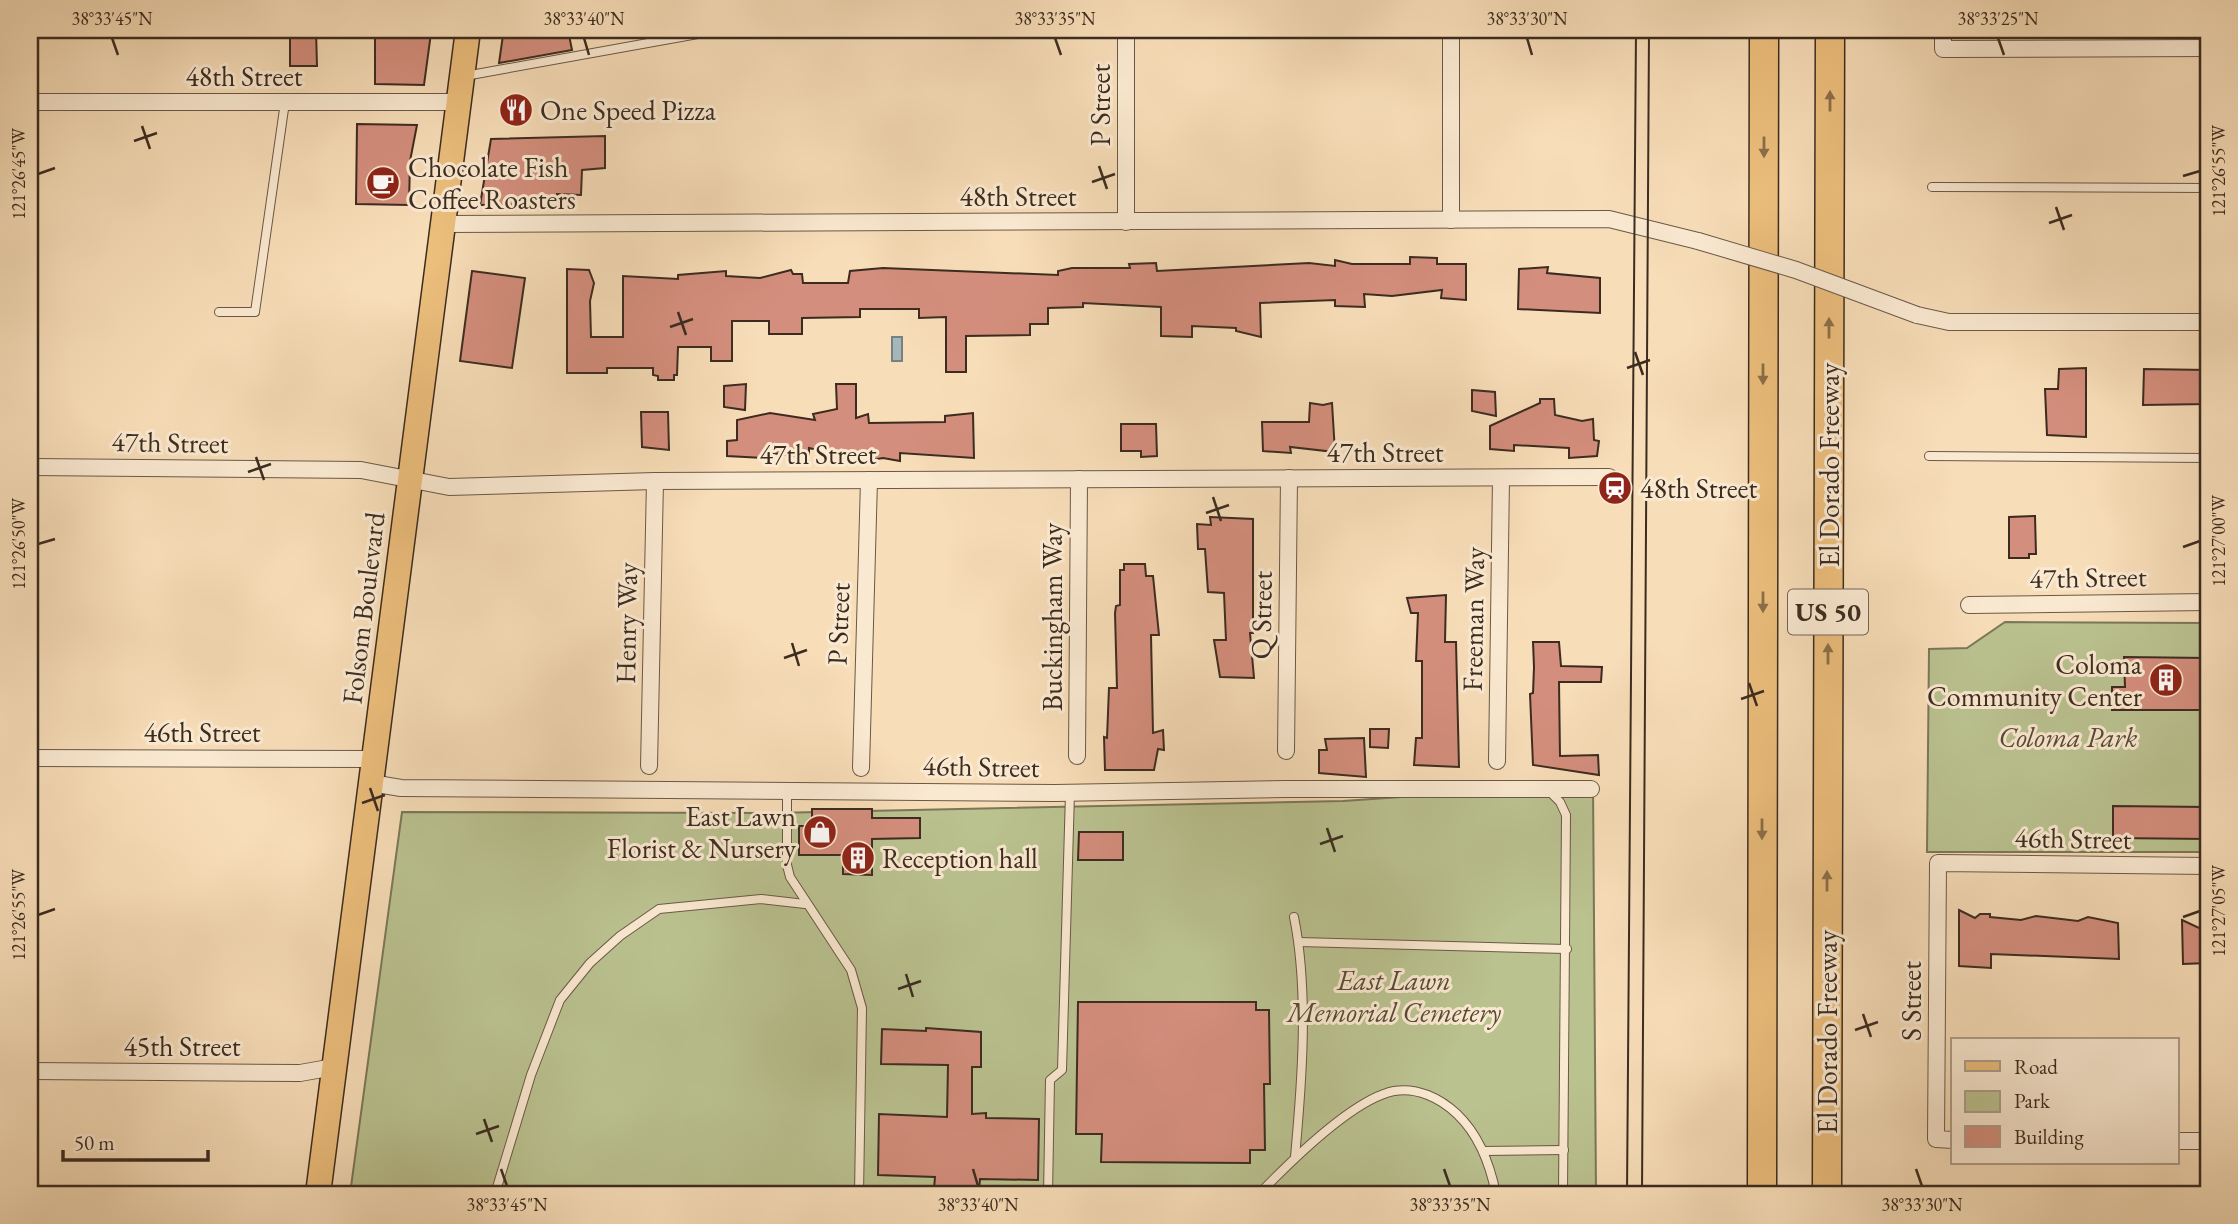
<svg xmlns="http://www.w3.org/2000/svg" width="2238" height="1224" viewBox="0 0 2238 1224" font-family="'EB Garamond',serif">
  <style>
    .green { fill: #bac290; stroke: #7b7758; stroke-width: 2 }
    .water { fill: #a4b8bb; stroke: #7a807d; stroke-width: 2 }
    .building { fill: #d48e7d; stroke: #3c2c20; stroke-width: 2 }
    .lines { fill: none; stroke-linecap: round; stroke-linejoin: round }
    .lane-casing { stroke: #6b5846; stroke-width: 10 }
    .street-casing { stroke: #6b5846; stroke-width: 18 }
    .primary-casing { stroke: #3c2c20; stroke-width: 27 }
    .highway-casing { stroke: #3c2c20; stroke-width: 31 }
    .lane { stroke: #fae9d1; stroke-width: 8 }
    .street { stroke: #fae9d1; stroke-width: 16 }
    .primary { stroke: #ecbe7c; stroke-width: 24 }
    .highway { stroke: #ecbe7c; stroke-width: 28 }
    .tram { stroke: #3c2c20; stroke-width: 2 }
    .street-bridge-casing { stroke: #6b5846; stroke-width: 18; stroke-linecap: butt }
    .street-bridge { stroke: #fae9d1; stroke-width: 16 }
    .oneway { fill: #8b6e49 }
    .ticks { fill: none; stroke: #3c2c20; stroke-width: 2.5 }
    .labels { text-anchor: middle; stroke-width: 6; stroke-linejoin: round; paint-order: stroke }
    .shield { fill: #fae9d1; stroke: #756555; stroke-width: 2 }
    .shield-label { font-size: 26px; font-weight: bold; fill: #3c2c20 }
    .street-label { font-size: 28px; fill: #3c2c20; stroke: #fae9d1 }
    .poi-label { font-size: 28px; fill: #3c2c20; stroke: #fae9d1; text-anchor: start }
    .park-label { font-size: 28px; font-style: italic; fill: #554a36; stroke: #fae9d1 }
    .neatline { fill: none; stroke: #3c2c20; stroke-width: 2.5 }
    .ticks-label { font-size: 18px; text-anchor: middle; fill: #3c2c20 }
  </style>
  <rect width="100%" height="100%" fill="#f7ddb8"/>
  <filter id="stains"><feTurbulence type="fractalNoise" baseFrequency=".00286" numOctaves="4"/><feColorMatrix values="0 0 0 0 .2 0 0 0 0 .09 0 0 0 0 .02 0 0 0 .5 -.17"/></filter>
  <radialGradient id="worn" r=".72"><stop offset=".6" stop-color="#630" stop-opacity="0"/><stop offset="1" stop-color="#630" stop-opacity=".3"/></radialGradient>
  <g class="green">
    <path d="M2005,622L2208,623V852H1927L1929,649L1967,648Z"/>
    <path d="M1593,784L1596,1194H350L402,812L772,813L1343,801Z"/>
  </g>
  <rect class="water" x="892" y="337" width="10" height="24"/>
  <g class="building">
    <path d="M290,30H316L317,66H290Z"/>
    <path d="M375,30L431,33L424,85L375,84Z"/>
    <path d="M528,30H568L572,50L499,63L503,35Z"/>
    <path d="M357,124L417,125L410,161L409,205L356,204Z"/>
    <path d="M605,136V168L582,170L581,195L557,194V204L480,205L491,139Z"/>
    <path d="M1410,257L1437,258V264H1466V300L1441,298L1442,290L1392,296L1364,294L1365,307L1335,306V300L1260,303L1261,337L1236,331V328L1192,326V337L1161,336V307L1083,303V307L1048,308V324H1030V335L966,336V372H946V317L919,318V309H860V317L802,318V334H769V321H732V361H711V347H678L677,375H674V380H658V376L653,375V368H607V373H567V269L589,270L594,283L590,301L591,337H623V276L678,279V275L726,271V276L760,278L791,270L793,274H802L803,283H848L850,271L883,268L1058,275V271L1072,268H1130L1129,264L1156,263L1157,271L1309,263L1335,266V260L1352,264H1410Z"/>
    <path d="M1548,267L1547,273L1600,278V313L1518,309L1519,269Z"/>
    <path d="M472,271L525,278L512,368L460,361Z"/>
    <path d="M2086,368V437L2047,435L2045,389H2058L2059,369Z"/>
    <path d="M2144,369L2208,370V404L2143,405Z"/>
    <path d="M746,384L745,410L724,407V386Z"/>
    <path d="M836,384H856V418L868,414L869,423L945,422V416L973,413L974,458L900,453V461L883,458L860,462V459L809,448V455L800,457L765,452V458L727,456V441L737,440V420L770,413L815,420L813,414L837,409Z"/>
    <path d="M1472,390L1495,392L1496,416L1472,411Z"/>
    <path d="M1540,399H1554L1555,415L1582,421L1593,419L1594,440L1599,441L1597,456L1569,458V448L1514,445V451L1490,449V426L1540,403Z"/>
    <path d="M1310,403L1323,405L1332,403L1335,452L1290,447L1291,453L1263,451L1262,422H1309Z"/>
    <path d="M641,412H668L669,450L642,447Z"/>
    <path d="M1121,424H1156L1157,456L1141,457V451H1121Z"/>
    <path d="M2035,516L2036,554H2029V558H2009V517Z"/>
    <path d="M1210,517L1253,519V633H1250L1254,678L1220,677L1214,640H1226L1224,593L1208,592L1205,549H1198L1197,524L1211,525Z"/>
    <path d="M1124,564H1145L1146,576H1153L1159,635H1151L1153,733L1163,730L1164,750L1158,749L1154,770H1105L1104,737L1107,738L1109,688H1117L1115,613L1116,606L1120,605V570H1124Z"/>
    <path d="M1446,595L1445,642H1456L1459,767L1414,765L1416,738H1422V661H1416L1418,613H1411L1407,598Z"/>
    <path d="M1533,642H1559L1561,666L1602,667L1601,682H1559L1560,756L1598,755L1599,775L1533,765L1530,694L1533,693L1534,667Z"/>
    <path d="M2124,657L2208,658V710H2112V687H2125Z"/>
    <path d="M1370,729H1389L1388,748L1370,747Z"/>
    <path d="M1364,738L1366,777L1319,773V750H1327L1325,739Z"/>
    <path d="M2113,806L2208,807V839L2113,838Z"/>
    <path d="M812,809H872V818H920V838L872,839V875L843,874V855H799V826H812Z"/>
    <path d="M1079,832H1123V860H1078Z"/>
    <path d="M1959,910L1975,918L1980,914H1990V917L2021,920L2036,916L2078,921L2088,917L2118,923L2119,959L1991,954V968L1959,966Z"/>
    <path d="M2182,920L2199,928L2208,926V963L2183,964Z"/>
    <path d="M1078,1002H1256V1010H1269L1270,1084H1264L1265,1150H1250V1163L1101,1162L1102,1134H1076Z"/>
    <path d="M926,1028L981,1032V1067H972V1114L986,1113V1118L1039,1119L1038,1180L980,1179L979,1191L934,1189L935,1177L878,1175L879,1114L947,1117L948,1065L881,1064L882,1029L926,1031Z"/>
  </g>
  <g class="lines">
    <g class="lane-casing">
      <g id="lane">
        <path d="M465,76L720,30"/>
        <path d="M1932,187L2208,188"/>
        <path d="M219,312H255L285,102"/>
        <path d="M1929,456L2208,458"/>
        <path d="M787,791V865L790,877L851,970L862,1008L859,1194"/>
        <path d="M1549,791L1560,802L1566,815L1563,1194"/>
        <path d="M1294,917C1309,992 1302,1081 1295,1157"/>
        <path d="M1299,942L1567,949"/>
        <path d="M1483,1151L1564,1150"/>
        <path d="M495,1194L531,1075L560,1000L590,963L620,936L659,909L761,899L805,904"/>
        <path d="M1048,1194L1050,1080L1062,1070L1070,793"/>
        <path d="M1259,1194C1288,1164 1353,1099 1394,1091C1417,1087 1440,1098 1457,1114C1479,1135 1490,1164 1496,1194"/>
      </g>
    </g>
    <g class="street-casing">
      <g id="street">
        <path d="M1451,30V220"/>
        <path d="M1943,30V49L2208,48"/>
        <path d="M30,102H458"/>
        <path d="M1126,222V30"/>
        <path d="M443,224L1609,219L1698,241"/>
        <path d="M1917,315L1949,322H2208"/>
        <path d="M30,467L361,470L449,487L655,481L1609,477"/>
        <path d="M1969,605L2208,602"/>
        <path d="M1286,751L1289,478"/>
        <path d="M1077,756L1079,479"/>
        <path d="M30,758L374,759"/>
        <path d="M1497,761L1501,478"/>
        <path d="M649,766L655,481"/>
        <path d="M861,768L869,480"/>
        <path d="M371,783L401,788L1055,793L1285,789H1591"/>
        <path d="M30,1071L300,1073L334,1067"/>
        <path d="M1953,1140L1936,1139L1938,863L2208,866"/>
        <path d="M2177,1141H2208"/>
      </g>
    </g>
    <g class="primary-casing">
      <path id="primary" d="M318,1194L468,30"/>
    </g>
    <g class="highway-casing">
      <g id="highway">
        <path d="M1762,1194L1764,30"/>
        <path d="M1827,1194L1830,30"/>
      </g>
    </g>
    <use href="#lane" class="lane"/>
    <use href="#street" class="street"/>
    <use href="#primary" class="primary"/>
    <use href="#highway" class="highway"/>
    <g class="tram">
      <path d="M1627,1194L1636,30"/>
      <path d="M1642,1194L1649,30"/>
    </g>
    <g class="street-bridge-casing">
      <path id="street-bridge" d="M1698,241L1796,270L1917,315"/>
    </g>
    <use href="#street-bridge" class="street-bridge"/>
  </g>
  <defs><path id="oneway-solid" d="M-6-.8H1V-3.2L6.5 0L1 3.2V.8H-6Z" transform="scale(1.75)"/></defs>
  <g class="oneway">
    <use href="#oneway-solid" transform="translate(1830 101) rotate(-90)"/>
    <use href="#oneway-solid" transform="translate(1764 147) rotate(90)"/>
    <use href="#oneway-solid" transform="translate(1829 328) rotate(-90)"/>
    <use href="#oneway-solid" transform="translate(1763 374) rotate(90)"/>
    <use href="#oneway-solid" transform="translate(1763 602) rotate(90)"/>
    <use href="#oneway-solid" transform="translate(1828 654) rotate(-90)"/>
    <use href="#oneway-solid" transform="translate(1762 829) rotate(90)"/>
    <use href="#oneway-solid" transform="translate(1827 881) rotate(-90)"/>
  </g>
  <path class="ticks" d="M112,38L118,55M584,38L589,55M1055,38L1061,55M1527,38L1532,55M1998,38L2004,55M142,126L150,149M134,141L157,133M1099,166L1107,189M38,174L55,168M2183,176L2200,171M1092,182L1115,174M2056,207L2064,230M2049,223L2072,215M678,312L686,335M670,327L693,319M1635,352L1643,375M1627,368L1650,360M256,457L264,480M248,472L271,464M1213,497L1221,521M1206,513L1229,505M38,544L55,539M2183,547L2200,541M792,643L799,666M784,658L807,650M1749,683L1757,706M1741,699L1764,691M370,788L378,811M362,803L385,795M1327,828L1335,852M1320,844L1343,836M38,915L55,909M2183,917L2200,911M906,974L913,997M898,989L921,981M1863,1014L1871,1037M1855,1030L1878,1022M484,1119L492,1142M476,1134L499,1126M501,1169L507,1186M973,1169L978,1186M1444,1169L1450,1186M1916,1169L1922,1186"/>
  <defs>
    <g id="restaurant-disc" transform="scale(1.75)"><circle r="9.5" fill="#8f2418" stroke="#fae9d1"/><path d="M-5-6h1v4h1v-4h1v4h1v-4h1v5L-1.5 .5V6h-2V.5L-5-1ZM5-6V6H3V1.5H1.5Q1.5-4 5-6Z" fill="#fff"/></g>
    <g id="cafe-disc" transform="scale(1.75)"><circle r="9.5" fill="#8f2418" stroke="#fae9d1"/><path d="M-5.5-4.5H6V0H3Q3 3.5 0 3.5H-2.5Q-5.5 3.5-5.5 0ZM3-3.2v2h1.7v-2ZM-6 4.5H4V6H-6Z" fill="#fff"/></g>
    <g id="station-disc" transform="scale(1.75)"><circle r="9.5" fill="#8f2418" stroke="#fae9d1"/><path d="M-3-6H3Q5-6 5-4V2Q5 4 3 4L4.5 6H3L1.5 4h-3L-3 6H-4.5L-3 4Q-5 4-5 2V-4Q-5-6-3-6ZM-3.5-4v3h7v-3ZM-3.5 1v1.5H-2V1ZM2 1v1.5H3.5V1Z" fill="#fff"/></g>
    <g id="building-disc" transform="scale(1.75)"><circle r="9.5" fill="#8f2418" stroke="#fae9d1"/><path d="M-4-6H4V6H1V3H-1V6H-4ZM-2.5-4.3h1.7v1.8h-1.7ZM.8-4.3h1.7v1.8H.8ZM-2.5-1h1.7V.8h-1.7ZM.8-1h1.7V.8H.8Z" fill="#fff"/></g>
    <g id="shop-disc" transform="scale(1.75)"><circle r="9.5" fill="#8f2418" stroke="#fae9d1"/><path d="M-5-2.5h2.3a2.7 3.5 0 0 1 5.4 0H5L5.5 6h-11ZM-1.5-2.5h3a1.5 2.3 0 0 0-3 0Z" fill="#fff"/></g>
  </defs>
  <g fill-rule="evenodd">
    <use href="#restaurant-disc" x="516" y="110"/>
    <use href="#cafe-disc" x="383" y="183"/>
    <use href="#station-disc" x="1615" y="488"/>
    <use href="#building-disc" x="2166" y="680"/>
    <use href="#shop-disc" x="820" y="832"/>
    <use href="#building-disc" x="858" y="858"/>
  </g>
  <g class="labels">
    <rect class="shield" x="1788" y="589.5" width="80" height="45" rx="5"/>
    <g class="shield-label">
      <text x="1828" y="621">US 50</text>
    </g>
    <g class="street-label">
      <text x="244" y="86">48th Street</text>
      <text transform="translate(1100 105) rotate(-90)" y="10">P Street</text>
      <text x="1018" y="206">48th Street</text>
      <text transform="translate(170 442) rotate(1)" y="10">47th Street</text>
      <text x="1385" y="462">47th Street</text>
      <text x="818" y="464">47th Street</text>
      <text transform="translate(1829 465) rotate(-90)" y="10">El Dorado Freeway</text>
      <text transform="translate(2088 577) rotate(-1)" y="10">47th Street</text>
      <text transform="translate(363 608) rotate(-83)" y="10">Folsom Boulevard</text>
      <text transform="translate(1261 615) rotate(-89)" y="10">Q Street</text>
      <text transform="translate(1052 617) rotate(-90)" y="10">Buckingham Way</text>
      <text transform="translate(1473 619) rotate(-89)" y="10">Freeman Way</text>
      <text transform="translate(626 623) rotate(-89)" y="10">Henry Way</text>
      <text transform="translate(838 624) rotate(-88)" y="10">P Street</text>
      <text x="202" y="742">46th Street</text>
      <text transform="translate(981 766) rotate(1)" y="10">46th Street</text>
      <text transform="translate(2073 838) rotate(1)" y="10">46th Street</text>
      <text transform="translate(1911 1001) rotate(-90)" y="10">S Street</text>
      <text transform="translate(1827 1032) rotate(-90)" y="10">El Dorado Freeway</text>
      <text x="182" y="1056">45th Street</text>
    </g>
    <g class="poi-label">
      <text x="540" y="120">One Speed Pizza</text>
      <text x="408" y="177">Chocolate Fish<tspan x="408" dy="32">Coffee Roasters</tspan></text>
      <text x="1640" y="498">48th Street</text>
      <text x="2142" y="674" text-anchor="end">Coloma<tspan x="2142" dy="32">Community Center</tspan></text>
      <text x="796" y="826" text-anchor="end">East Lawn<tspan x="796" dy="32">Florist &amp; Nursery</tspan></text>
      <text x="882" y="868">Reception hall</text>
    </g>
    <g class="park-label">
      <text x="2068" y="747">Coloma Park</text>
      <text x="1394" y="990">East Lawn<tspan x="1394" dy="32">Memorial Cemetery</tspan></text>
    </g>
  </g>
  <rect width="2238" height="1224" fill="none" stroke="#f7ddb8" stroke-width="77"/>
  <rect x="1951" y="1038" width="228" height="126" fill="#fae9d1" stroke="#ae9d8a" stroke-width="2"/>
  <rect x="1965" y="1061" width="35" height="10" fill="#ecbe7c" stroke="#ae9d8a" stroke-width="2"/>
  <text x="2014" y="1074" font-size="21" fill="#3c2c20">Road</text>
  <rect x="1965" y="1091" width="35" height="21" fill="#bac290" stroke="#ae9d8a" stroke-width="2"/>
  <text x="2014" y="1108" font-size="21" fill="#3c2c20">Park</text>
  <rect x="1965" y="1126" width="35" height="21" fill="#d48e7d" stroke="#ae9d8a" stroke-width="2"/>
  <text x="2014" y="1144" font-size="21" fill="#3c2c20">Building</text>
  <path d="M63 1150v10h145v-10" fill="none" stroke="#3c2c20" stroke-width="3.5"/>
  <text x="74" y="1150" font-size="21" fill="#3c2c20" stroke="#fae9d1" stroke-width="5" paint-order="stroke">50 m</text>
  <rect x="38" y="38" width="2162" height="1148" class="neatline"/>
  <g class="ticks-label">
    <text x="112" y="25">38°33'45"N</text>
    <text x="584" y="25">38°33'40"N</text>
    <text x="1055" y="25">38°33'35"N</text>
    <text x="1527" y="25">38°33'30"N</text>
    <text x="1998" y="25">38°33'25"N</text>
    <text transform="translate(2219 171) rotate(-90)" y="6">121°26'55"W</text>
    <text transform="translate(19 174) rotate(-90)" y="6">121°26'45"W</text>
    <text transform="translate(2219 541) rotate(-90)" y="6">121°27'00"W</text>
    <text transform="translate(19 544) rotate(-90)" y="6">121°26'50"W</text>
    <text transform="translate(2219 911) rotate(-90)" y="6">121°27'05"W</text>
    <text transform="translate(19 915) rotate(-90)" y="6">121°26'55"W</text>
    <text x="507" y="1211">38°33'45"N</text>
    <text x="978" y="1211">38°33'40"N</text>
    <text x="1450" y="1211">38°33'35"N</text>
    <text x="1922" y="1211">38°33'30"N</text>
  </g>
  <rect width="100%" height="100%" filter="url(#stains)"/>
  <rect width="100%" height="100%" fill="url(#worn)"/>
</svg>
